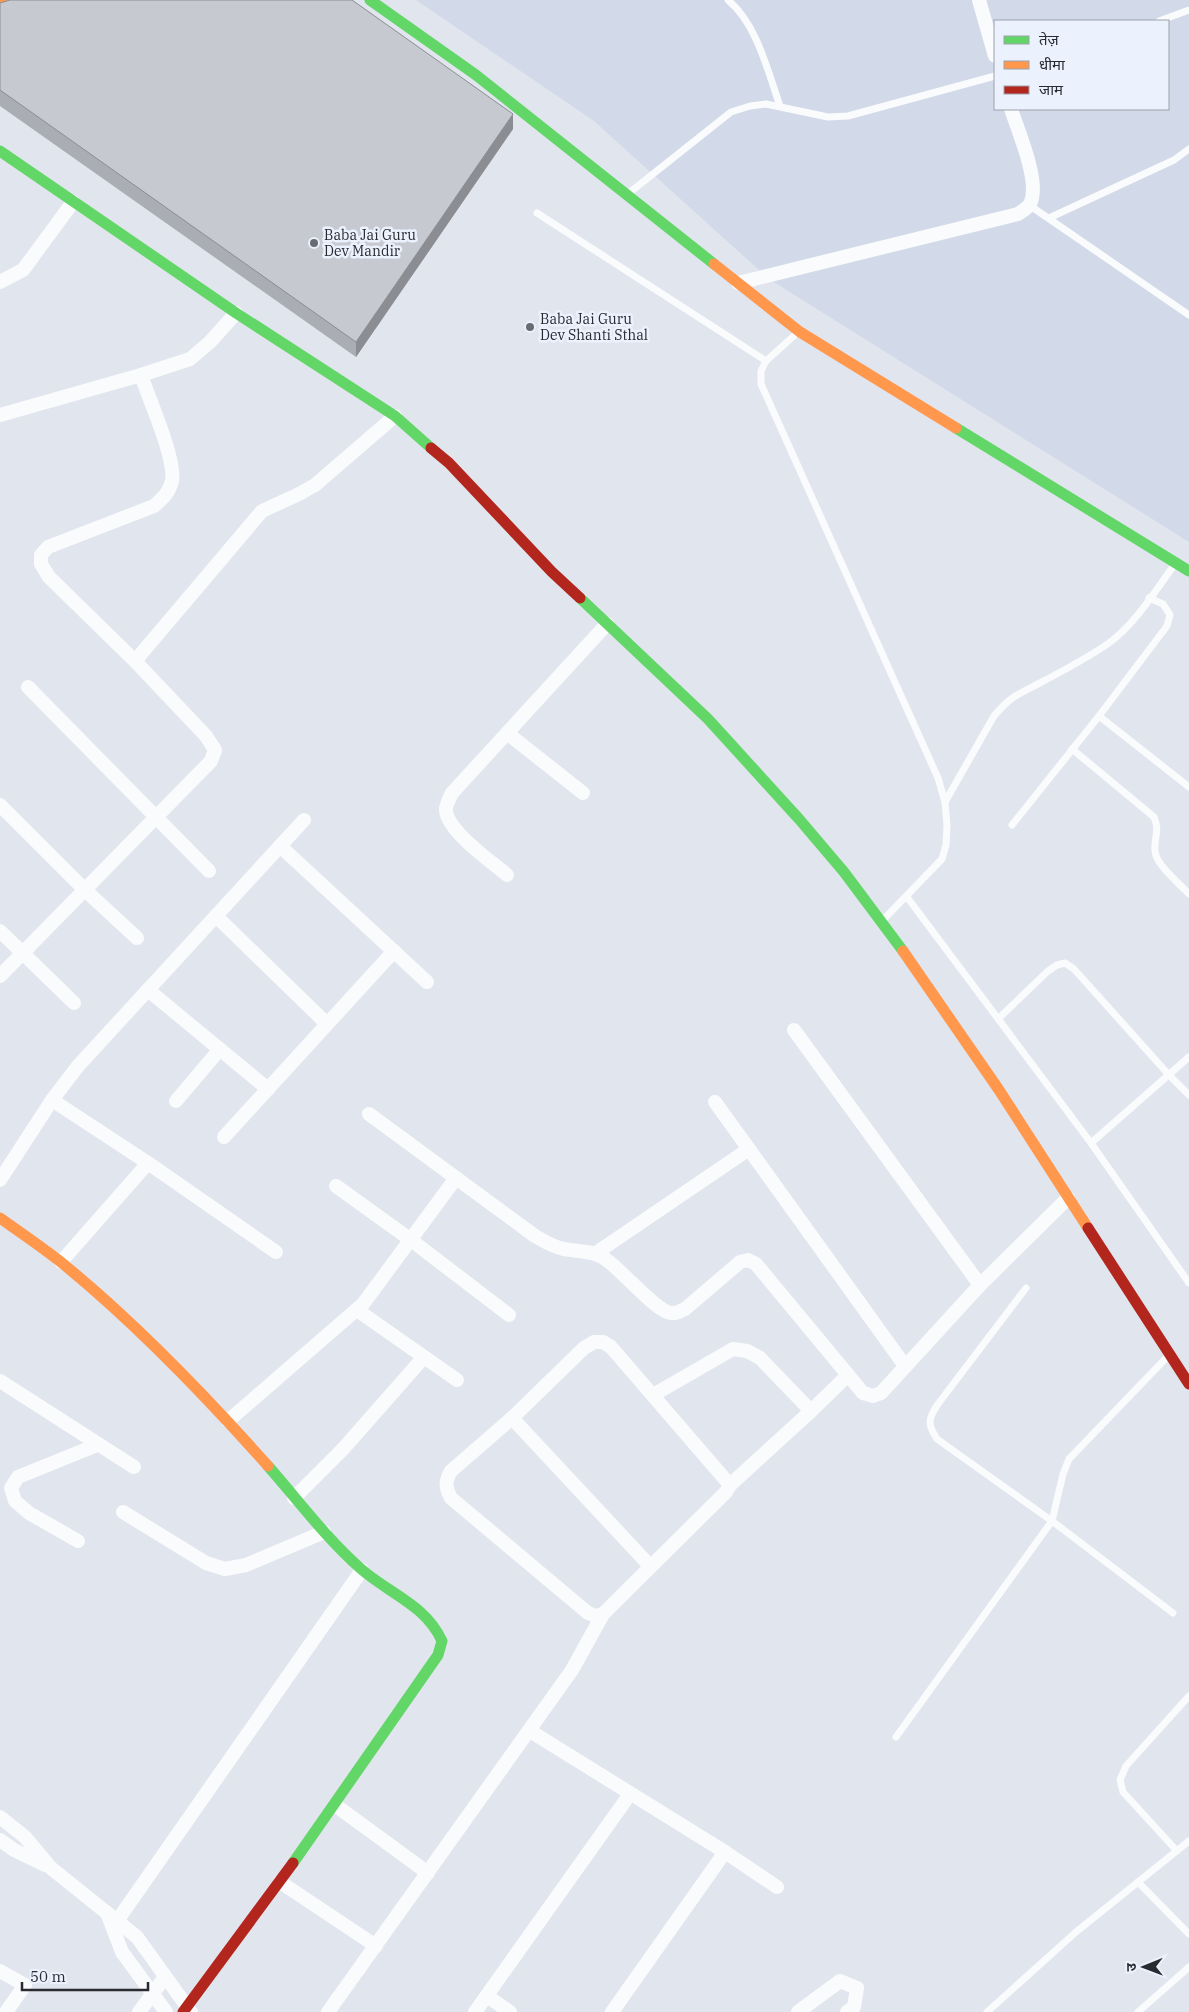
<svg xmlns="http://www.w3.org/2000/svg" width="1189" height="2012" viewBox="0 0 1189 2012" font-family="'IBM Plex Serif','Noto Sans Devanagari',serif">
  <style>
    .built { fill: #d2d9e8; fill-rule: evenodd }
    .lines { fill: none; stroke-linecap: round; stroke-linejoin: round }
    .lane { stroke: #fafbfc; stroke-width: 7 }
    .street { stroke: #fafbfc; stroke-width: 14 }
    .fast { stroke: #63d668; stroke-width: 11 }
    .slow { stroke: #ff974d; stroke-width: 11 }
    .jam { stroke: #b3261e; stroke-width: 11 }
    .wall { fill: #aaadb3 }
    .shaded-wall { fill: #8b8d92 }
    .building { fill: #c6c9d0; stroke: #8b8d92 }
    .poi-dot { fill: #696c72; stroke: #ebf1fd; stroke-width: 2 }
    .labels { text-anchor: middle; stroke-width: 5; stroke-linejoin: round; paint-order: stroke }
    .poi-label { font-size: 14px; fill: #282b30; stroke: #ebf1fd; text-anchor: start }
  </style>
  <rect width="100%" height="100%" fill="#e1e5ee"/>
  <path class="built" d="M416,0H1189V542L769,279L594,121ZM995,21H1168V109H995Z"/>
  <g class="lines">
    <g class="lane">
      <path d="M728,0C757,24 768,72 780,106"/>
      <path d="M1159,21L1189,10"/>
      <path d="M629,193L731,112L750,106L766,104L828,117L848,116L995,76"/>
      <path d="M1029,205L1189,315"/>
      <path d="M537,213L766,361"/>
      <path d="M1049,218L1174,160L1189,149"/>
      <path d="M797,333L766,361L761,371V384L938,778L945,802L947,825L946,845L942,859L883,920"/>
      <path d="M1099,716L1189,787"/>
      <path d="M1072,749L1154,817C1160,831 1154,837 1155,851C1156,865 1180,884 1189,894"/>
      <path d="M945,802L994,716C1009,698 1016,695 1036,685C1059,673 1089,657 1109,643C1136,623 1155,591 1175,564"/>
      <path d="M1012,825L1099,716L1167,626L1170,615L1163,604L1149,598"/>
      <path d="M907,897L1091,1143L1189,1283"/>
      <path d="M999,1018L1048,971L1057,965L1065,963L1074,969L1169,1075L1189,1095"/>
      <path d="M1091,1143L1189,1057"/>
      <path d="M1026,1288L938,1404C928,1419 927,1424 937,1439L1052,1521L1173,1613"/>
      <path d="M896,1737L1052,1521L1063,1474L1069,1459L1169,1355"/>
      <path d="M1177,1851L1123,1792L1120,1780L1126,1766L1189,1696"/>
      <path d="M1138,1882L1189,1934"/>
      <path d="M987,2012L1076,1932L1189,1841"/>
      <path d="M1138,2012L1189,1967"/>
    </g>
    <g class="street">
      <path d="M979,0L995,56"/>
      <path d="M0,282L23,270L73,202"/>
      <path d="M738,283L1018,214C1022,211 1028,208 1030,204C1041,183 1018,131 1011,109"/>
      <path d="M0,415L141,375L190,359L210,342L236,313"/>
      <path d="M135,661L262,511L299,494L315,485L395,416"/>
      <path d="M28,687L209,871"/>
      <path d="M507,733L583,793"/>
      <path d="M0,805L85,890L137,938"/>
      <path d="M280,846L427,982"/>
      <path d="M507,875C492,862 444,829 446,808C447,803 450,797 452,793L607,624"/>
      <path d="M216,916L327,1024"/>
      <path d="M0,931L74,1003"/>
      <path d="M0,976L211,761L215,750L206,736L135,661L49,577L41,564V555L48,547L154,506C163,498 169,493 172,481C176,459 149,399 141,375"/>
      <path d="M148,990L268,1089"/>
      <path d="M794,1030L980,1285"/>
      <path d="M52,1100L148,1163L276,1252"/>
      <path d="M176,1101L220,1049"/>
      <path d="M715,1102L905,1366"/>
      <path d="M369,1114L535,1236C544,1241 553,1247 564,1249C580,1252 594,1250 608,1261C622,1271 657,1312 671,1313C676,1314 680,1311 685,1309L740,1262L748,1260L756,1264L863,1393L873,1396L881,1393L980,1285L1068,1198"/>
      <path d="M224,1137L394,951"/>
      <path d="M0,1180L52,1100L78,1066L304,820"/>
      <path d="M336,1186L411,1240L509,1315"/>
      <path d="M596,1253L749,1149"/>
      <path d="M61,1262L148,1163"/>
      <path d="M357,1310L457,1380"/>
      <path d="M594,1342H603L611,1347L730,1485L726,1492L603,1614L596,1616L588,1613L451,1498C445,1487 445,1481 451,1471L512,1418L584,1348Z"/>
      <path d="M0,1381L134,1467"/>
      <path d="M653,1395L733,1349L747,1351L760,1358L811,1411"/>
      <path d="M512,1418L650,1566"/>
      <path d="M228,1421L363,1304L456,1178"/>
      <path d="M730,1485L811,1411L848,1375"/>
      <path d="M294,1498L343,1449L424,1357"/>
      <path d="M123,1512L206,1563L225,1569L246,1565L324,1532"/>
      <path d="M78,1541L29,1513L15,1501L11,1488L18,1477L97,1445"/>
      <path d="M530,1731L725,1852L777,1887"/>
      <path d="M335,1805L428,1873"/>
      <path d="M0,1817L25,1837L51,1868L137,1937L191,2012"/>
      <path d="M0,1840L14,1850L45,1865"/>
      <path d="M280,1882L376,1946"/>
      <path d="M107,1913L122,1952L166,2012"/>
      <path d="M117,1921L362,1570"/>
      <path d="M0,1971L25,1985L6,2012"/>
      <path d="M487,1996L510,2012"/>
      <path d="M139,2012L165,1977"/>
      <path d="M328,2012L572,1670L603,1614"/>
      <path d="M475,2012L630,1794"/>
      <path d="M612,2012L725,1852"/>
      <path d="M798,2012L840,1981L857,1988L854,2007L847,2012"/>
    </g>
    <g class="fast">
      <path d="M370,0L476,75L714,264"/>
      <path d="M0,151L236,313L395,416L431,448"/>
      <path d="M956,428L1189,571"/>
      <path d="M580,598L708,719L799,819L844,872L903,951"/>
      <path d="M268,1466C298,1500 326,1538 360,1568C389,1594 425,1604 442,1641L438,1655L293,1863"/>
    </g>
    <g class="slow">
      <path d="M0,1L2,0"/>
      <path d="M714,264L800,332L956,428"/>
      <path d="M903,951L999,1090L1088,1228"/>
      <path d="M0,1218C21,1233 42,1247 62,1263C137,1324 204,1394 268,1466"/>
    </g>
    <g class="jam">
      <path d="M431,448L449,463L552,572L580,598"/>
      <path d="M1088,1228L1189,1384"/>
      <path d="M183,2012L293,1863"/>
    </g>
  </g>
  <path class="wall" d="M0,3L513,129L356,357L0,106Z"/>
  <path class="shaded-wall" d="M513,114V129L356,357V342Z"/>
  <path class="building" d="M10,0H352L513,114L356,342L0,90V3Z"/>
  <g class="poi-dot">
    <circle cx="314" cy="243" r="5"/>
    <circle cx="530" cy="327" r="5"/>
  </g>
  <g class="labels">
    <g class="poi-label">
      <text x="324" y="240">Baba Jai Guru<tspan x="324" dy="16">Dev Mandir</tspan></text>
      <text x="540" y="324">Baba Jai Guru<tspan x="540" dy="16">Dev Shanti Sthal</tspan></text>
    </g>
  </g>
  <rect x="994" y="20" width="175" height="90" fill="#ebf1fd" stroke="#9da2ab"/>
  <rect x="1004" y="36" width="25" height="8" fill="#63d668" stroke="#9da2ab"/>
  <text x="1039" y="45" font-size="15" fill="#282b30">तेज़</text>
  <rect x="1004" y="61" width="25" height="8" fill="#ff974d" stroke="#9da2ab"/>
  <text x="1039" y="70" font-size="15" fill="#282b30">धीमा</text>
  <rect x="1004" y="86" width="25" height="8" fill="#b3261e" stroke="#9da2ab"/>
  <text x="1039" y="95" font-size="15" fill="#282b30">जाम</text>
  <g transform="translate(1144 1967) rotate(269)" stroke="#ebf1fd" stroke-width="4" paint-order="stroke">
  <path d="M0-4L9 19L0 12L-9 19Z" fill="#282b30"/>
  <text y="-8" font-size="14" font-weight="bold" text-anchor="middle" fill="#282b30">उ</text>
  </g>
  <path d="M22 1982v8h126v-8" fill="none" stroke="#282b30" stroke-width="2.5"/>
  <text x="30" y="1982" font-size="15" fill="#282b30" stroke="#ebf1fd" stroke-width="4" paint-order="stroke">50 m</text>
</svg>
